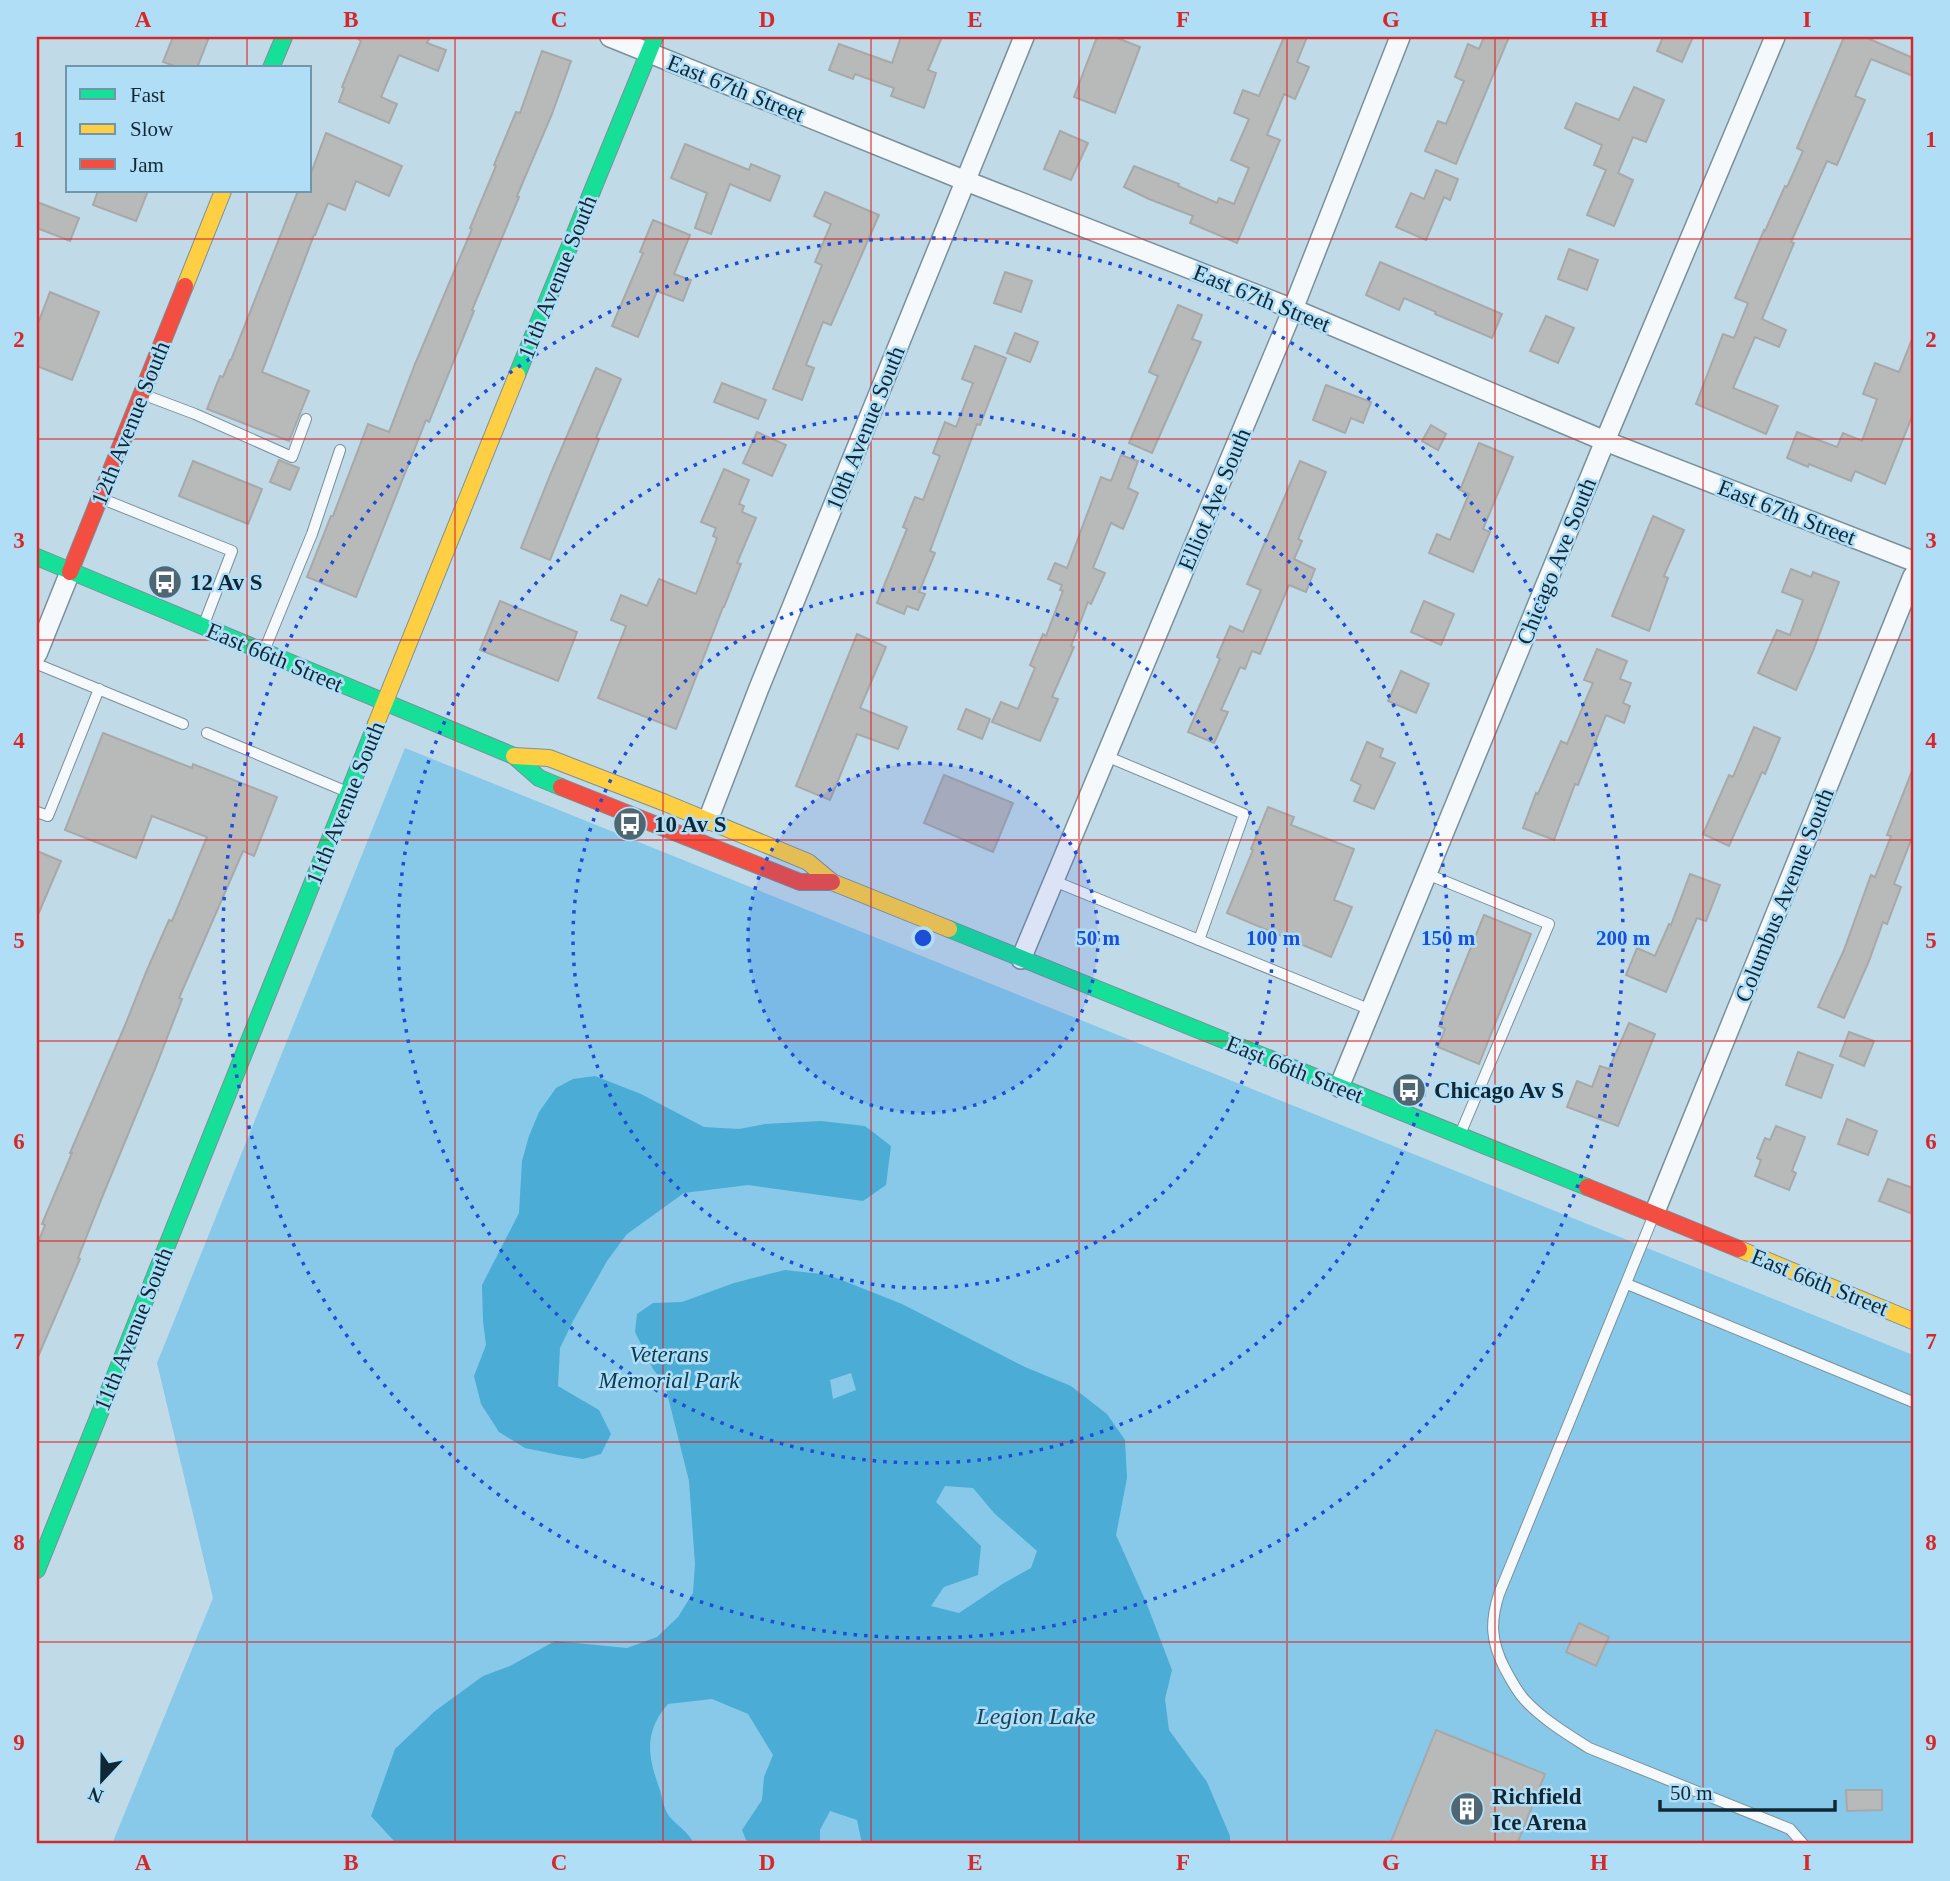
<svg xmlns="http://www.w3.org/2000/svg" width="1950" height="1881" viewBox="0 0 1950 1881" font-family="Georgia,serif">
  <style>
    .green { fill: #88c9e9 }
    .water { fill: #4bacd5; fill-rule: evenodd }
    .building { fill: #b8b9b9; stroke: #a7a9a9; stroke-width: 2 }
    .lines { fill: none; stroke-linecap: round; stroke-linejoin: round }
    .lane-casing { stroke: #7a909b; stroke-width: 12 }
    .street-casing { stroke: #7a909b; stroke-width: 22 }
    .fast-casing { stroke: #7a909b; stroke-width: 18 }
    .slow-casing { stroke: #7a909b; stroke-width: 18 }
    .jam-casing { stroke: #7a909b; stroke-width: 18 }
    .lane { stroke: #f6f9fb; stroke-width: 10 }
    .street { stroke: #f6f9fb; stroke-width: 19 }
    .fast { stroke: #16e098; stroke-width: 16 }
    .slow { stroke: #ffcf43; stroke-width: 16 }
    .jam { stroke: #f24e42; stroke-width: 16 }
    .grid { fill: none; stroke: #d62828; stroke-width: 2; stroke-opacity: 0.55 }
    .ring { fill: none; stroke: #1d4ed8; stroke-width: 3.5; stroke-dasharray: 3.5 7 }
    .labels { text-anchor: middle; stroke-width: 5; stroke-linejoin: round; paint-order: stroke }
    .street-label { font-size: 23px; fill: #112834; stroke: #b1def7 }
    .poi-label { font-size: 23px; font-weight: bold; fill: #112834; stroke: #b1def7; text-anchor: start }
    .park-label { font-size: 23px; font-style: italic; fill: #0a3c52; stroke: #b1def7 }
    .water-label { font-size: 24px; font-style: italic; fill: #16455b; stroke: #b1def7 }
    .centre { fill: #1d4ed8; stroke: #b1def7; stroke-width: 3.5 }
    .ring-label { font-size: 21px; text-anchor: middle; font-weight: bold; fill: #1d4ed8; stroke: #b1def7; stroke-width: 5; stroke-linejoin: round; paint-order: stroke }
    .neatline { fill: none; stroke: #d62828; stroke-width: 2.5 }
    .grid-label { font-size: 23px; text-anchor: middle; font-weight: bold; fill: #d62828 }
  </style>
  <rect width="100%" height="100%" fill="#c1dae7"/>
  <path class="green" d="M405,748L1913,1355V1844H112L213,1598L157,1363Z"/>
  <g class="water">
    <path d="M595,1076L641,1094L704,1127L739,1129L765,1124L821,1121L865,1126L891,1146L886,1185L863,1201L748,1185L684,1193L627,1234L607,1261L573,1321L560,1348L558,1386L599,1410L611,1434L601,1454L583,1459L559,1455L525,1448L499,1432L481,1404L474,1376L486,1345L483,1321L482,1285L519,1213L522,1161L529,1136L539,1112L556,1088L573,1079Z"/>
    <path d="M785,1270L829,1275L902,1304L1025,1367L1071,1386L1107,1414L1125,1440L1127,1478L1116,1535L1146,1602L1172,1670L1165,1699L1169,1730L1207,1782L1230,1836V1844H862L857,1820L830,1811L820,1830V1844H756L746,1840L742,1830L762,1800L764,1777L773,1755L748,1714L712,1699L668,1704C643,1733 648,1757 660,1790C662,1798 664,1809 669,1816C677,1826 689,1832 694,1844H402L394,1841L371,1816L395,1749L435,1711L483,1676L510,1666L555,1641L627,1648L657,1637L678,1617L693,1593L695,1564L689,1481L665,1385L653,1369L635,1332L637,1314L653,1303L682,1302L734,1283ZM851,1373L856,1390L833,1399L830,1380ZM945,1486L973,1488L994,1513L1037,1551L1031,1568L1004,1583L959,1613L931,1606L944,1587L978,1575L981,1546L936,1502Z"/>
  </g>
  <g class="building">
    <path d="M173,37H209L197,68H180L163,62Z"/>
    <path d="M355,37H430L427,43L446,50L438,71L399,55L381,97L397,104L389,123L339,102L344,88L342,87L361,41Z"/>
    <path d="M901,37H942L928,70L936,73L924,108L891,96L894,88L855,74L853,79L829,70L839,44L892,63Z"/>
    <path d="M1097,37H1115L1140,47L1115,113L1074,97Z"/>
    <path d="M1284,37H1307L1297,62L1309,67L1295,99L1284,94L1267,135L1280,140L1237,243L1190,223L1193,216L1149,199L1124,187L1134,166L1179,184L1178,186L1217,203L1219,198L1234,204L1249,168L1231,160L1249,119L1234,113L1243,90L1259,96Z"/>
    <path d="M1484,37H1509L1456,164L1425,151L1438,121L1446,124L1464,81L1455,77L1468,44L1479,49Z"/>
    <path d="M1663,37H1693L1682,62L1657,51Z"/>
    <path d="M1844,37H1865L1913,58V76L1871,59L1855,96L1865,100L1837,165L1827,161L1791,242L1794,243L1762,319L1786,330L1779,347L1755,337L1733,388L1778,406L1766,434L1696,404L1723,334L1734,338L1748,303L1735,298L1764,230L1765,231L1785,186L1787,187L1803,151L1797,148Z"/>
    <path d="M542,51L571,61L552,114L517,196L519,197L472,310L474,311L429,422L426,420L356,597L307,577L331,516H333L368,424L389,432L415,364L472,229L470,228L496,166L494,165L516,112L520,113Z"/>
    <path d="M1634,87L1664,100L1646,142L1633,137L1618,173L1633,180L1614,226L1587,215L1606,170L1594,165L1602,145L1565,128L1576,103L1619,120Z"/>
    <path d="M1060,131L1088,143L1071,180L1044,169Z"/>
    <path d="M326,133L402,166L389,196L356,181L345,210L328,203L315,235H314L262,372L309,391L289,441L207,409L220,376L223,377L230,360H231L298,191H310V176Z"/>
    <path d="M685,144L749,170L751,164L780,176L770,201L730,184L711,234L695,228L707,193L671,178Z"/>
    <path d="M1436,170L1458,179L1450,200L1444,197L1426,240L1396,227L1411,193L1424,199Z"/>
    <path d="M98,191H148L136,221L93,205Z"/>
    <path d="M825,192L879,215L831,325L823,322L806,365L814,368L802,400L773,389L822,265L815,262L831,224L814,216Z"/>
    <path d="M37,202L79,218L70,241L37,228Z"/>
    <path d="M653,220L690,235L674,274L691,280L683,301L657,291L638,337L612,326L643,253L640,252Z"/>
    <path d="M1569,249L1598,260L1587,290L1558,279Z"/>
    <path d="M1380,262L1502,314L1492,338L1435,314L1436,312L1404,298L1399,310L1366,295Z"/>
    <path d="M1005,272L1032,281L1021,312L994,303Z"/>
    <path d="M50,292L99,312L72,380L37,366V326Z"/>
    <path d="M1178,305L1202,315L1192,339L1201,342L1152,453L1129,443L1158,376L1149,372Z"/>
    <path d="M1546,316L1574,328L1558,363L1530,351Z"/>
    <path d="M1015,333L1038,342L1030,362L1007,353Z"/>
    <path d="M1912,339L1913,414L1885,484L1855,471L1851,481L1809,464L1808,467L1787,458L1797,432L1837,447L1843,433L1862,441L1877,399L1863,394L1875,363L1899,372Z"/>
    <path d="M975,346L1006,358L980,425L977,424L930,551L935,553L919,592L925,594L918,610L907,606L904,614L877,603L907,529L903,527L915,497L923,500L940,456L933,453L945,422L956,427L973,383L962,379Z"/>
    <path d="M596,368L621,379L596,438L599,439L550,560L521,548L551,473Z"/>
    <path d="M722,383L766,400L758,419L714,402Z"/>
    <path d="M1326,385L1371,402L1363,423L1351,418L1345,433L1313,420Z"/>
    <path d="M1431,425L1446,434L1438,450L1422,441Z"/>
    <path d="M757,432L786,445L772,476L743,463Z"/>
    <path d="M1479,443L1513,457L1483,529L1490,532L1473,572L1429,553L1437,534L1450,540L1469,494L1460,490Z"/>
    <path d="M1121,455L1138,461L1128,488L1138,493L1123,529L1111,523L1093,568L1105,573L1091,604L1088,602L1071,646L1074,647L1052,697L1058,699L1040,741L992,722L1001,702L1018,709L1035,668L1030,665L1043,634L1046,636L1063,591L1060,590L1062,585L1048,579L1055,563L1067,568L1101,477L1111,481Z"/>
    <path d="M279,460L299,468L290,490L270,482Z"/>
    <path d="M193,461L262,489L248,524L179,496Z"/>
    <path d="M1300,461L1326,472L1298,539L1302,541L1294,559L1315,569L1306,592L1289,585L1260,654L1252,651L1245,669L1240,667L1221,710L1228,712L1214,743L1188,732L1220,659L1217,657L1230,626L1243,632L1261,590L1247,584Z"/>
    <path d="M724,469L749,480L739,504L744,506L742,512L756,518L737,563L741,564L724,607H723L676,729L598,698L626,626L611,620L621,595L647,606L659,579L696,594L717,538L713,536L716,528L701,522Z"/>
    <path d="M1653,516L1684,530L1664,576L1668,578L1649,631L1612,616Z"/>
    <path d="M1791,569L1811,577L1813,572L1839,582L1813,651L1796,690L1758,673L1777,630L1790,635L1803,600L1782,592Z"/>
    <path d="M500,601L577,632L558,681L480,650Z"/>
    <path d="M1424,601L1454,614L1441,645L1411,632Z"/>
    <path d="M857,634L886,647L860,708L907,727L898,749L857,734L830,800L796,786Z"/>
    <path d="M1597,649L1627,661L1620,679L1631,683L1623,703L1630,706L1624,723L1606,715L1578,785L1575,784L1554,840L1523,828L1536,793L1538,794L1561,741L1567,744L1593,683L1584,680Z"/>
    <path d="M1401,671L1429,684L1416,713L1388,701Z"/>
    <path d="M966,709L990,719L982,739L958,729Z"/>
    <path d="M1754,727L1780,738L1765,774L1762,772L1729,846L1703,834L1729,775L1733,777Z"/>
    <path d="M103,733L192,768L193,764L277,797L254,856L243,851L179,998L182,999L155,1069L103,1195L78,1258L80,1259L37,1359V1245L45,1225L42,1224L72,1153H70L126,1023L147,970L169,920L172,921L207,837L152,816L136,858L65,830Z"/>
    <path d="M1367,742L1383,749L1380,757L1395,763L1374,809L1354,801L1361,785L1351,780Z"/>
    <path d="M1912,771H1913V835L1894,884L1901,887L1887,924L1883,922L1869,961L1844,1018L1818,1007L1844,950L1871,875L1875,877L1891,836L1887,835Z"/>
    <path d="M944,775L1013,803L993,852L924,823Z"/>
    <path d="M1268,807L1294,817L1291,825L1354,849L1334,900L1352,907L1331,957L1227,913L1253,850L1251,849Z"/>
    <path d="M37,851L61,861L37,917Z"/>
    <path d="M1690,874L1720,885L1706,921L1697,918L1666,992L1626,975L1637,948L1655,956L1669,924L1671,925Z"/>
    <path d="M1484,915L1531,934L1479,1064L1438,1047L1445,1029L1439,1026Z"/>
    <path d="M1629,1023L1655,1034L1618,1126L1567,1107L1577,1081L1592,1087L1600,1066L1609,1069Z"/>
    <path d="M1849,1032L1874,1041L1864,1066L1840,1056Z"/>
    <path d="M1798,1052L1833,1065L1821,1098L1786,1085Z"/>
    <path d="M1847,1119L1877,1131L1868,1155L1838,1144Z"/>
    <path d="M1776,1126L1805,1137L1792,1171L1796,1173L1789,1190L1755,1176L1761,1160L1757,1158L1765,1138L1770,1140Z"/>
    <path d="M1888,1179L1913,1188V1214L1879,1201Z"/>
    <path d="M1579,1623L1609,1637L1596,1666L1566,1652Z"/>
    <path d="M1436,1730L1545,1774L1517,1844H1390Z"/>
    <path d="M1846,1790H1882V1810L1847,1811Z"/>
  </g>
  <g class="lines">
    <g class="lane-casing">
      <g id="lane">
        <path d="M142,394L195,414L292,457L306,419"/>
        <path d="M100,498L232,551L204,624"/>
        <path d="M264,651L312,534L340,450"/>
        <path d="M37,664L183,724"/>
        <path d="M207,733L345,791"/>
        <path d="M1106,756L1244,814L1199,940"/>
        <path d="M37,812L48,816L99,689"/>
        <path d="M1427,874L1549,924L1461,1132"/>
        <path d="M1054,881L1371,1010"/>
        <path d="M1653,1217L1499,1594C1490,1622 1491,1641 1504,1667C1510,1678 1516,1690 1524,1699C1542,1719 1567,1734 1589,1748L1790,1829L1803,1844"/>
        <path d="M1627,1284L1913,1402"/>
      </g>
    </g>
    <g class="street-casing">
      <g id="street">
        <path d="M610,37L966,181L1293,309L1605,441L1913,561"/>
        <path d="M37,654L70,572"/>
        <path d="M708,820L759,688L1024,37"/>
        <path d="M1021,959L1293,309L1400,37"/>
        <path d="M1339,1087L1605,441L1775,37"/>
        <path d="M1654,1214L1913,576"/>
      </g>
    </g>
    <g class="fast-casing">
      <g id="fast">
        <path d="M271,68L284,37"/>
        <path d="M517,375L655,37"/>
        <path d="M37,557L514,756L539,778L561,787"/>
        <path d="M949,929L1587,1187"/>
        <path d="M37,1570L376,724"/>
      </g>
    </g>
    <g class="slow-casing">
      <g id="slow">
        <path d="M185,286L223,191"/>
        <path d="M376,724L517,375"/>
        <path d="M514,756L549,758L663,802L808,862L832,882L949,929"/>
        <path d="M1739,1249L1913,1321"/>
      </g>
    </g>
    <g class="jam-casing">
      <g id="jam">
        <path d="M70,572L185,286"/>
        <path d="M561,787L800,882H832"/>
        <path d="M1587,1187L1739,1249"/>
      </g>
    </g>
    <use href="#lane" class="lane"/>
    <use href="#street" class="street"/>
    <use href="#fast" class="fast"/>
    <use href="#slow" class="slow"/>
    <use href="#jam" class="jam"/>
  </g>
  <path class="grid" d="M247,37V68M455,37V1844M663,37V1844M871,37V1844M1079,37V1844M1287,37V1844M1495,37V1844M1703,37V1844M247,191V1844M37,239H1913M37,439H1913M37,640H1913M37,840H1913M37,1041H1913M37,1241H1913M37,1442H1913M37,1642H1913"/>
  <circle cx="923" cy="938" r="175" fill="#1d4ed8" fill-opacity=".12"/>
  <g class="ring">
    <circle cx="923" cy="938" r="175"/>
    <circle cx="923" cy="938" r="350"/>
    <circle cx="923" cy="938" r="525"/>
    <circle cx="923" cy="938" r="700"/>
  </g>
  <defs>
    <g id="bus-disc" transform="scale(1.75)"><circle r="9.5" fill="#4f6673" stroke="#b1def7"/><path d="M-5-6H5V4H4V6H2V4H-2V6H-4V4H-5ZM-3.5-4V0h7V-4ZM-3.5 1.2v1.5H-2V1.2ZM2 1.2v1.5H3.5V1.2Z" fill="#fff"/></g>
    <g id="building-disc" transform="scale(1.75)"><circle r="9.5" fill="#4f6673" stroke="#b1def7"/><path d="M-4-6H4V6H1V3H-1V6H-4ZM-2.5-4.3h1.7v1.8h-1.7ZM.8-4.3h1.7v1.8H.8ZM-2.5-1h1.7V.8h-1.7ZM.8-1h1.7V.8H.8Z" fill="#fff"/></g>
  </defs>
  <g fill-rule="evenodd">
    <use href="#bus-disc" x="165" y="582"/>
    <use href="#bus-disc" x="630" y="824"/>
    <use href="#bus-disc" x="1409" y="1090"/>
    <use href="#building-disc" x="1467" y="1809"/>
  </g>
  <g class="labels">
    <g class="street-label">
      <text transform="translate(736 88) rotate(22)" y="8">East 67th Street</text>
      <text transform="translate(557 277) rotate(-68)" y="8">11th Avenue South</text>
      <text transform="translate(1262 298) rotate(22)" y="8">East 67th Street</text>
      <text transform="translate(130 423) rotate(-68)" y="8">12th Avenue South</text>
      <text transform="translate(865 428) rotate(-68)" y="8">10th Avenue South</text>
      <text transform="translate(1214 499) rotate(-67)" y="8">Elliot Ave South</text>
      <text transform="translate(1787 512) rotate(21)" y="8">East 67th Street</text>
      <text transform="translate(1556 561) rotate(-68)" y="8">Chicago Ave South</text>
      <text transform="translate(275 657) rotate(23)" y="8">East 66th Street</text>
      <text transform="translate(345 803) rotate(-68)" y="8">11th Avenue South</text>
      <text transform="translate(1784 895) rotate(-68)" y="8">Columbus Avenue South</text>
      <text transform="translate(1295 1069) rotate(22)" y="8">East 66th Street</text>
      <text transform="translate(1820 1282) rotate(22)" y="8">East 66th Street</text>
      <text transform="translate(133 1329) rotate(-68)" y="8">11th Avenue South</text>
    </g>
    <g class="poi-label">
      <text x="190" y="590">12 Av S</text>
      <text x="654" y="832">10 Av S</text>
      <text x="1434" y="1098">Chicago Av S</text>
      <text x="1492" y="1804">Richfield<tspan x="1492" dy="26">Ice Arena</tspan></text>
    </g>
    <g class="park-label">
      <text x="669" y="1362">Veterans<tspan x="669" dy="26">Memorial Park</tspan></text>
    </g>
    <g class="water-label">
      <text x="1036" y="1724">Legion Lake</text>
    </g>
  </g>
  <circle cx="923" cy="938" r="10" class="centre"/>
  <g class="ring-label">
    <text x="1098" y="945">50 m</text>
    <text x="1273" y="945">100 m</text>
    <text x="1448" y="945">150 m</text>
    <text x="1623" y="945">200 m</text>
  </g>
  <rect width="1950" height="1881" fill="none" stroke="#b1def7" stroke-width="77"/>
  <rect x="66" y="66" width="245" height="126" fill="#b1def7" stroke="#7195a9" stroke-width="2"/>
  <rect x="80" y="89" width="35" height="10" fill="#16e098" stroke="#7195a9" stroke-width="2"/>
  <text x="130" y="102" font-size="21" fill="#112834">Fast</text>
  <rect x="80" y="124" width="35" height="10" fill="#ffcf43" stroke="#7195a9" stroke-width="2"/>
  <text x="130" y="136" font-size="21" fill="#112834">Slow</text>
  <rect x="80" y="159" width="35" height="10" fill="#f24e42" stroke="#7195a9" stroke-width="2"/>
  <text x="130" y="172" font-size="21" fill="#112834">Jam</text>
  <g transform="translate(102 1780) rotate(202)" stroke="#b1def7" stroke-width="5" paint-order="stroke">
  <path d="M0-5L12 26L0 18L-12 26Z" fill="#112834"/>
  <text y="-10" font-size="19" font-weight="bold" text-anchor="middle" fill="#112834">N</text>
  </g>
  <path d="M1660 1800v10h175v-10" fill="none" stroke="#112834" stroke-width="3.5"/>
  <text x="1670" y="1800" font-size="21" fill="#112834" stroke="#b1def7" stroke-width="5" paint-order="stroke">50 m</text>
  <rect x="38" y="38" width="1874" height="1804" class="neatline"/>
  <g class="grid-label">
    <text x="143" y="27">A</text>
    <text x="351" y="27">B</text>
    <text x="559" y="27">C</text>
    <text x="767" y="27">D</text>
    <text x="975" y="27">E</text>
    <text x="1183" y="27">F</text>
    <text x="1391" y="27">G</text>
    <text x="1599" y="27">H</text>
    <text x="1807" y="27">I</text>
    <text x="19" y="147">1</text>
    <text x="1931" y="147">1</text>
    <text x="19" y="347">2</text>
    <text x="1931" y="347">2</text>
    <text x="19" y="548">3</text>
    <text x="1931" y="548">3</text>
    <text x="19" y="748">4</text>
    <text x="1931" y="748">4</text>
    <text x="19" y="948">5</text>
    <text x="1931" y="948">5</text>
    <text x="19" y="1149">6</text>
    <text x="1931" y="1149">6</text>
    <text x="19" y="1349">7</text>
    <text x="1931" y="1349">7</text>
    <text x="19" y="1550">8</text>
    <text x="1931" y="1550">8</text>
    <text x="19" y="1750">9</text>
    <text x="1931" y="1750">9</text>
    <text x="143" y="1870">A</text>
    <text x="351" y="1870">B</text>
    <text x="559" y="1870">C</text>
    <text x="767" y="1870">D</text>
    <text x="975" y="1870">E</text>
    <text x="1183" y="1870">F</text>
    <text x="1391" y="1870">G</text>
    <text x="1599" y="1870">H</text>
    <text x="1807" y="1870">I</text>
  </g>
</svg>
